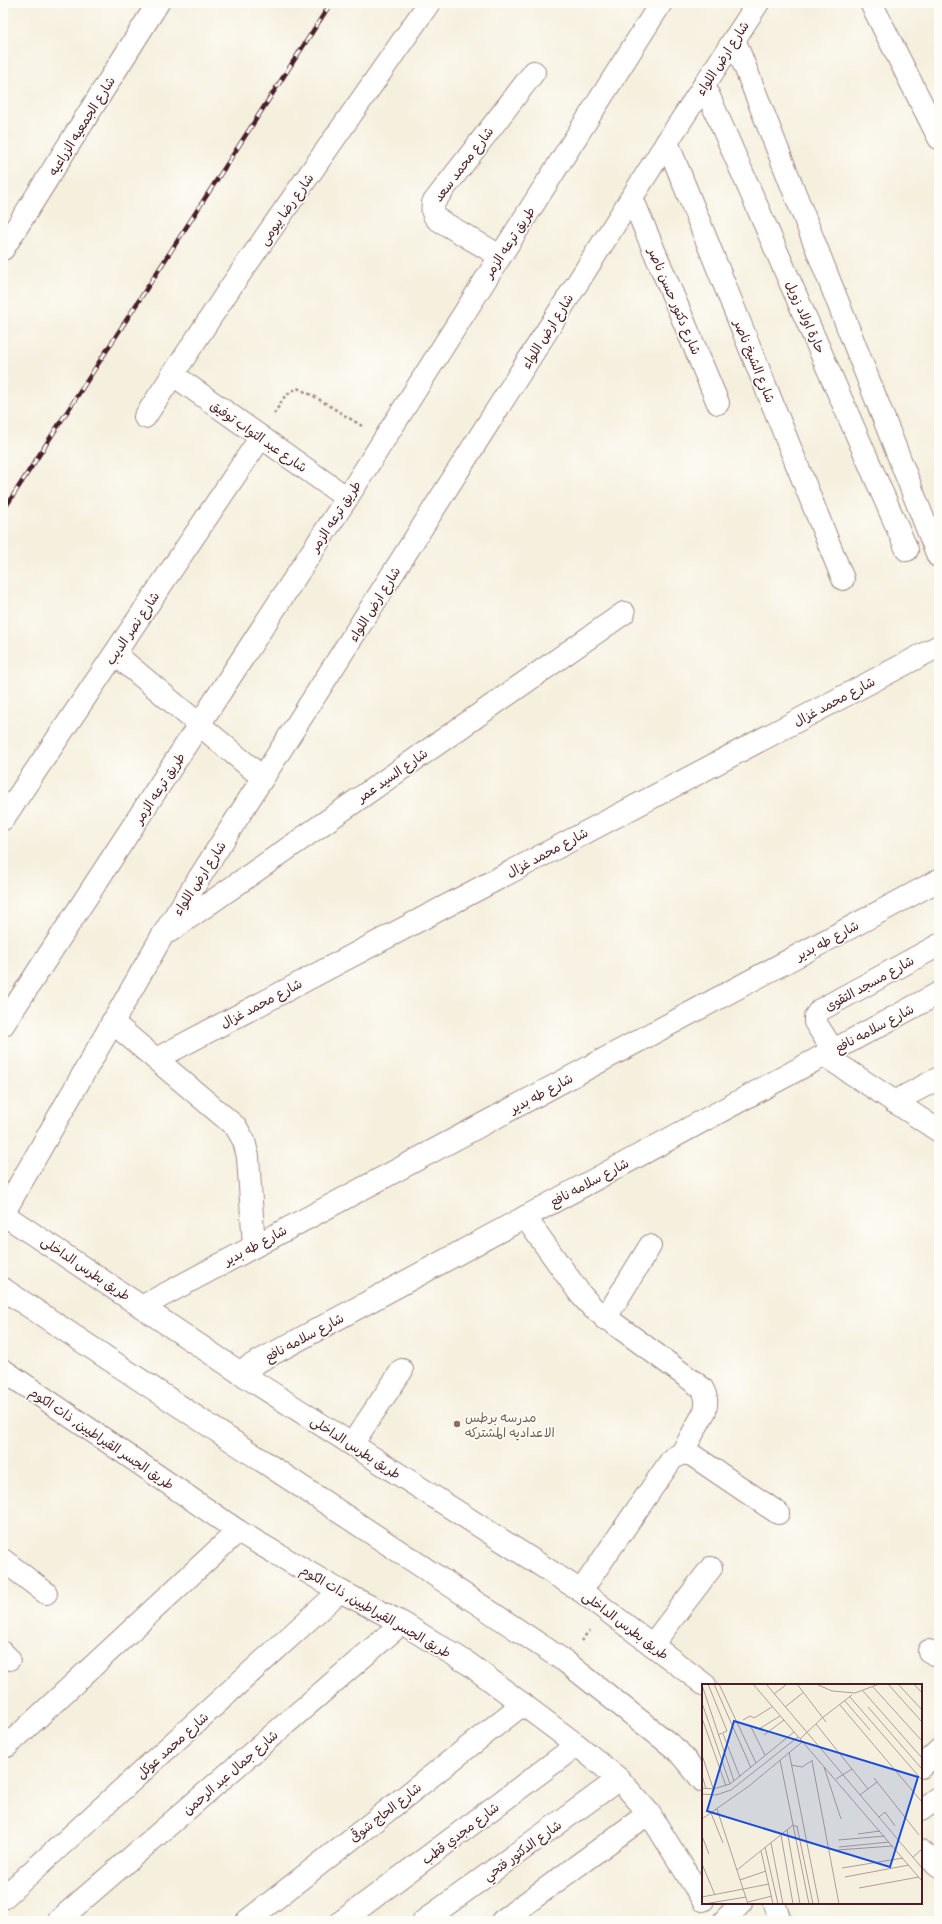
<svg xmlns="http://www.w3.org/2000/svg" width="942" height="1924" viewBox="0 0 942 1924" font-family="'Gochi Hand','Playpen Sans Arabic',sans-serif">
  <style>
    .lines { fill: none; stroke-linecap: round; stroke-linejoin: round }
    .minor-casing { stroke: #a08884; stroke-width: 24 }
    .path { stroke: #a08884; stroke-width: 2.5; stroke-dasharray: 3 3; stroke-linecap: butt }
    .minor { stroke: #fff; stroke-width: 22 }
    .rail-casing { stroke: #4a1f2b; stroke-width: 4.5 }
    .rail { stroke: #fdfcf7; stroke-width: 3; stroke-dasharray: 9; stroke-linecap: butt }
    .education-dot { fill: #8d6e63; stroke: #fdfcf7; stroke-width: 1.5 }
    .labels { text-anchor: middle; stroke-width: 3.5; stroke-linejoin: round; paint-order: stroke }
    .street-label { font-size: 13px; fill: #4a1f2b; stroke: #fdfcf7 }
    .education-label { font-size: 13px; fill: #785e54; stroke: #fdfcf7; text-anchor: start }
    .inset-road { fill: none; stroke: #b19c96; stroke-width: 1 }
    .view { fill: #1d4ed8; fill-opacity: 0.15; stroke: #1d4ed8; stroke-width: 2 }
    .inset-edge { fill: none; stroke: #4a1f2b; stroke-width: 2 }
  </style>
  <rect width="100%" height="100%" fill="#fdfcf7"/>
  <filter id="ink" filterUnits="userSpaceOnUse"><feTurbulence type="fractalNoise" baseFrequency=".025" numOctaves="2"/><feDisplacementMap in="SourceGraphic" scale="8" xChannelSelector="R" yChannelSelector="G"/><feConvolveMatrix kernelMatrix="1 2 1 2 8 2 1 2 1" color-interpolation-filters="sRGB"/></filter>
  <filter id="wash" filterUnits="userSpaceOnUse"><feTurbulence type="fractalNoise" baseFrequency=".012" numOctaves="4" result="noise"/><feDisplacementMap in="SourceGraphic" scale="16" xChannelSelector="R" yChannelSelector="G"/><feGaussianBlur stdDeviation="0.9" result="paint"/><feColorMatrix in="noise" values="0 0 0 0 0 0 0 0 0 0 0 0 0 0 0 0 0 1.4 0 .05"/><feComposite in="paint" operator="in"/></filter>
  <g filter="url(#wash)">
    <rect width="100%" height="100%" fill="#f5f0de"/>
  </g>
  <g filter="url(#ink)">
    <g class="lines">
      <g class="minor-casing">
        <g id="minor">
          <path d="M871,3L939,138"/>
          <path d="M734,39L938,556"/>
          <path d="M704,85L907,550"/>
          <path d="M667,142L843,579"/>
          <path d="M632,198L718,403"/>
          <path d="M3,249L158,3"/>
          <path d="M500,256L437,219C432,214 432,210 433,203L534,72"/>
          <path d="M172,374L347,498"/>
          <path d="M145,417L230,288L429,3"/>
          <path d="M115,654L263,778"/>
          <path d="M3,819L261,437"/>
          <path d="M170,931L624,613"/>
          <path d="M112,1022L236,1127L244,1141L248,1157L254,1246"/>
          <path d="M3,1025L347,498L661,3"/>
          <path d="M833,1050L815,1022V1017L820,1010L939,945"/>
          <path d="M824,1055L939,1131"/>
          <path d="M156,1059L939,646"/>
          <path d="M894,1102L939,1078"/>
          <path d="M3,1214L161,938L667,142L758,3"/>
          <path d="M3,1214L239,1372L581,1591L705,1685"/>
          <path d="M525,1217L581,1295L593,1308L702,1388C707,1397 707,1402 705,1411L682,1453"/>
          <path d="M3,1289L566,1662L677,1750L703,1781"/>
          <path d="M143,1306L939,880"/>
          <path d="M605,1319L650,1246"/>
          <path d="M3,1370L238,1531L340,1591L402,1623L469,1664L577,1745L619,1779L649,1813L703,1900"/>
          <path d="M239,1372L939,993"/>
          <path d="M352,1444L402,1370"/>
          <path d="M3,1560L46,1593"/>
          <path d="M581,1591L672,1459L682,1453L692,1455L778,1513"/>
          <path d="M652,1645L711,1568"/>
          <path d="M929,1651L939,1657"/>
          <path d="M3,1653L9,1659"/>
          <path d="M7,1746L238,1531"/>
          <path d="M921,1767L939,1750"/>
          <path d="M921,1810L939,1797"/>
          <path d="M921,1851L939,1866"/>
          <path d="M3,1898L340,1591"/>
          <path d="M774,1903L780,1921"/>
          <path d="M58,1921L402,1623"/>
          <path d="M247,1921L523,1704"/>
          <path d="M342,1921L577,1745"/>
          <path d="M424,1921L619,1779"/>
          <path d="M502,1921L649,1813"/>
          <path d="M724,1921L741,1903"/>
        </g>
      </g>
      <g class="path">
        <path d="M274,414L285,396L297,388L312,395L362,426"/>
        <path d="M581,1641L589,1631"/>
      </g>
      <use href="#minor" class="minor"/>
      <g class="rail-casing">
        <path id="rail" d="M3,511L331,3"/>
      </g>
      <use href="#rail" class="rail"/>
    </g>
  </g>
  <circle class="education-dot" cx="457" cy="1424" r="4"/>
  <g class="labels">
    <g class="street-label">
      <text transform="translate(722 58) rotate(-57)" y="5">شارع ارض اللواء</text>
      <text transform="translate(81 126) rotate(-58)" y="5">شارع الجمعيه الزراعيه</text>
      <text transform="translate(463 164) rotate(-53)" y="5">شارع محمد سعد</text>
      <text transform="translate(286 209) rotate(-55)" y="5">شارع رضا بيومى</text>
      <text transform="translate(509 242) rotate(-57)" y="5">طريق ترعه الزمر</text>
      <text transform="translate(675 301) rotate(67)" y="5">شارع دكتور حسن ناصر</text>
      <text transform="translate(806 317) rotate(66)" y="5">حارة اولاد زويل</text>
      <text transform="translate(547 331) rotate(-58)" y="5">شارع ارض اللواء</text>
      <text transform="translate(755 361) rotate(68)" y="5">شارع الشيخ ناصر</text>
      <text transform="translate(259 436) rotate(35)" y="5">شارع عبد التواب توفيق</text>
      <text transform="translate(335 516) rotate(-57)" y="5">طريق ترعه الزمر</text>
      <text transform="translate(374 604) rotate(-58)" y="5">شارع ارض اللواء</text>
      <text transform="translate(132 628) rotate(-56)" y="5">شارع نصر الديب</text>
      <text transform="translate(834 701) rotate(-28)" y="5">شارع محمد غزال</text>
      <text transform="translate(392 775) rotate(-35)" y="5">شارع السيد عمر</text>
      <text transform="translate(159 788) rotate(-57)" y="5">طريق ترعه الزمر</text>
      <text transform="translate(547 852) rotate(-28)" y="5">شارع محمد غزال</text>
      <text transform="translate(199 878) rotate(-57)" y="5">شارع ارض اللواء</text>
      <text transform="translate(827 940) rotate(-28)" y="5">شارع طه بدير</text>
      <text transform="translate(869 983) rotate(-29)" y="5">شارع مسجد التقوى</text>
      <text transform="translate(261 1003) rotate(-28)" y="5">شارع محمد غزال</text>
      <text transform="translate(874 1028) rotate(-28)" y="5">شارع سلامه نافع</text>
      <text transform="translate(541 1093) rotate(-28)" y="5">شارع طه بدير</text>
      <text transform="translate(589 1182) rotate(-28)" y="5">شارع سلامه نافع</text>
      <text transform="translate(255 1245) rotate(-28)" y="5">شارع طه بدير</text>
      <text transform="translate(86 1268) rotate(34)" y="5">طريق بطرس الداخلى</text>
      <text transform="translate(304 1337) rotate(-28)" y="5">شارع سلامه نافع</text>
      <text transform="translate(102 1438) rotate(34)" y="5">طريق الجسر القيراطيين, ذات الكوم</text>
      <text transform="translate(356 1447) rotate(33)" y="5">طريق بطرس الداخلى</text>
      <text transform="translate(376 1611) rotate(30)" y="5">طريق الجسر القيراطيين, ذات الكوم</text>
      <text transform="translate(626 1625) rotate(37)" y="5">طريق بطرس الداخلى</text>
      <text transform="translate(172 1745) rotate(-42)" y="5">شارع محمد عوكل</text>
      <text transform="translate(230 1772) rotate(-41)" y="5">شارع جمال عبد الرحمن</text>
      <text transform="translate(385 1812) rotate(-38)" y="5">شارع الحاج شوقى</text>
      <text transform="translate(460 1833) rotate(-37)" y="5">شارع مجدي قطب</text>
      <text transform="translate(522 1850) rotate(-36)" y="5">شارع الدكتور فتحي</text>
    </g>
    <g class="education-label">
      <text x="465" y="1422">مدرسه برطس<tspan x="465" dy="15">الاعداديه المشتركه</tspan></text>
    </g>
  </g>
  <g transform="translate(702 1684)">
    <rect width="220" height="220" fill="#f5f0de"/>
    <path class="inset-road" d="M6,0L25,47L16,51M12,0L49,84M17,0L54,79M51,0L220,197M64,0L220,184M95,0L124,38M114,0L130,7L153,9L177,0M186,0L220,38M196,0L220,26M212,0L220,9M0,1L32,97M171,3L220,57M161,7L220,74M72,10L85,0M148,13L220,96M143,17L168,46M0,19L28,100M138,21L220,118M83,23L102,8M166,23L220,85M0,34L24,102M41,36L48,32L52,34L70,23M114,40L166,105M49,43L63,71M57,45L78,32M21,50L38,93M62,51L82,36M98,55L120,34L150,11M87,68L117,220M0,71L12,107M78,76L107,220M110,77L137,220M89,81L100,83L111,76M122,83L139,135M0,91L4,105M172,94L217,151M134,95L150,85M0,104L11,105L28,100L92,48M0,110L14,111L29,106L96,53M158,111L175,98M15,125L46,220M9,129L21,159M177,133L183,128L193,142M0,135L47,102L100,58M91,142H95L111,220M85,146L98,220M156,150L178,147M79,151L91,220M0,152L7,170M136,156L183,152M69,159L81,220M63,163L76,220M137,163L187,158M135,166L191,162M59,167L71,220M211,173L220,165M0,180L13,211M140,184L201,174M35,186L91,141M143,193L207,181M38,196L64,187M157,204L217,193M0,213L67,200M46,218L70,212M2,220L44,213"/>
    <path class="view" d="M32,37L216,93L188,183L5,127Z"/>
    <rect width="220" height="220" class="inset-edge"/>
  </g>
  <rect width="942" height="1924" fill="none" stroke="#fdfcf7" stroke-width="16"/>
</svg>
